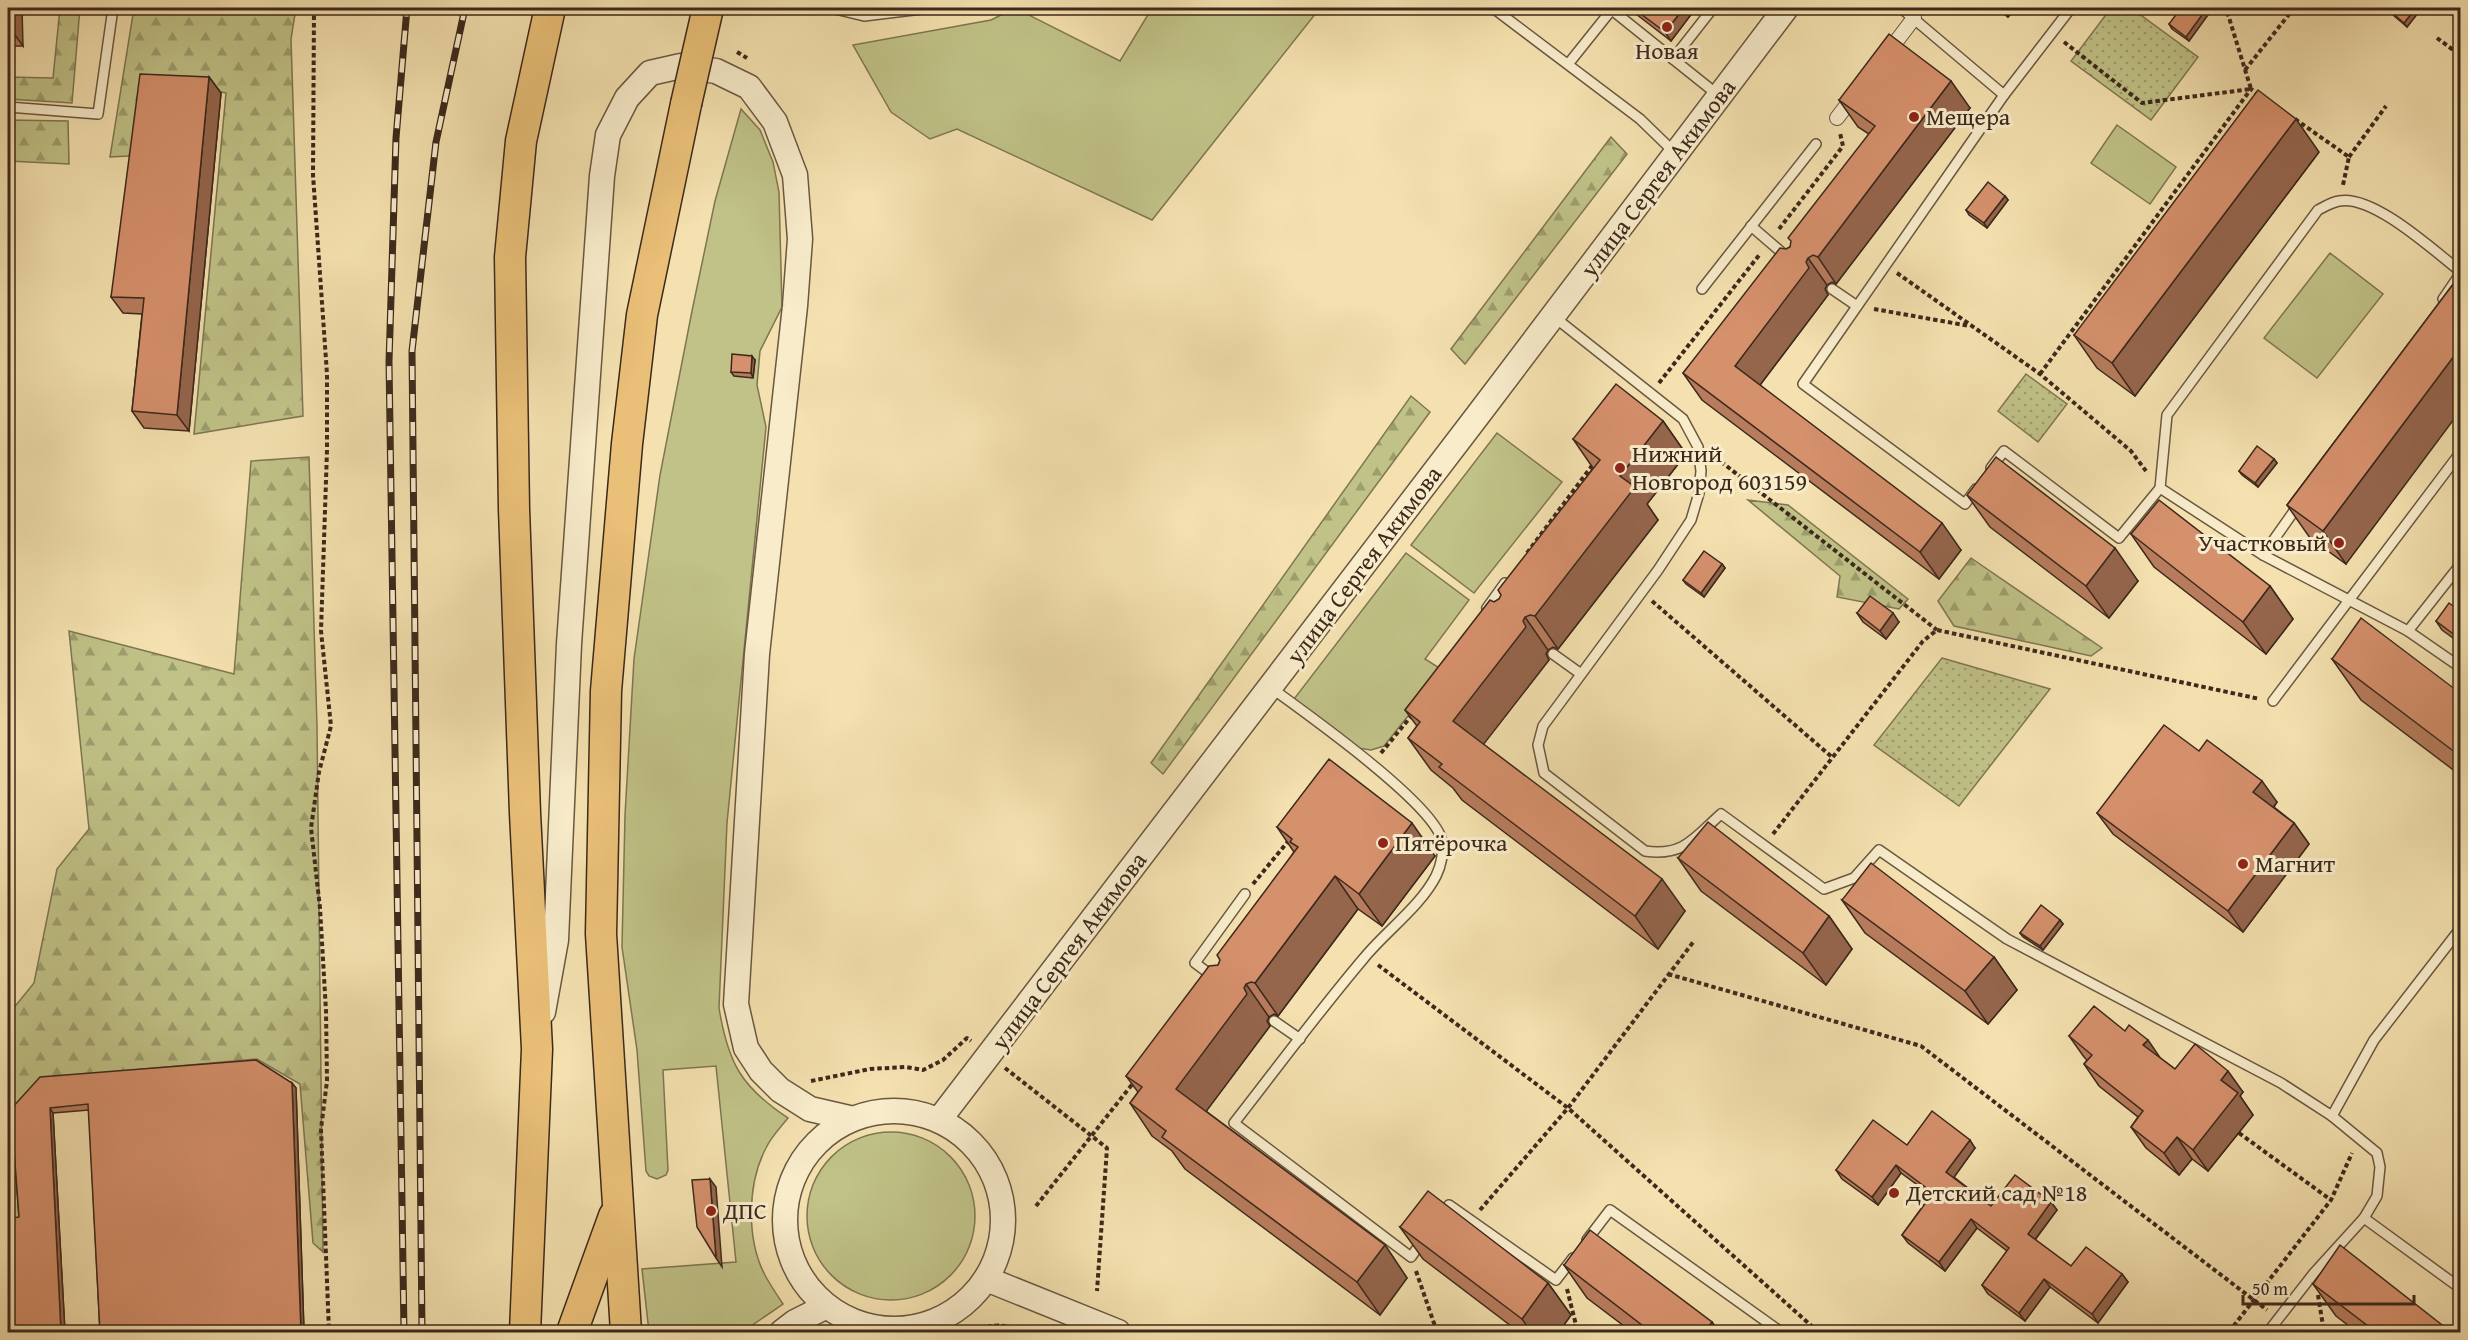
<svg xmlns="http://www.w3.org/2000/svg" width="2468" height="1340" viewBox="0 0 2468 1340" font-family="'Gentium Book Plus',serif">
  <style>
    .green { fill: #c0c287; stroke: #7e7652; stroke-width: 1.5 }
    .forest { fill: url(#forest-firs); stroke: #7e7652; stroke-width: 1.5 }
    .park { fill: url(#park-dots); stroke: #7e7652; stroke-width: 1.5 }
    .lines { fill: none; stroke-linecap: round; stroke-linejoin: round }
    .service-casing { stroke: #6a5741; stroke-width: 12 }
    .pedestrian-casing { stroke: #6a5741; stroke-width: 16 }
    .tertiary-casing { stroke: #6a5741; stroke-width: 27 }
    .primary-casing { stroke: #3c291c; stroke-width: 33 }
    .path { stroke: #3c291c; stroke-width: 4; stroke-dasharray: 4.5 3; stroke-linecap: butt }
    .service { stroke: #f8eccb; stroke-width: 9 }
    .pedestrian { stroke: #f8eccb; stroke-width: 14 }
    .tertiary { stroke: #f8eccb; stroke-width: 24 }
    .primary { stroke: #eac078; stroke-width: 30 }
    .rail-casing { stroke: #3c291c; stroke-width: 7 }
    .rail { stroke: #f8eccb; stroke-width: 4.5; stroke-dasharray: 14; stroke-linecap: butt }
    .primary-bridge-casing { stroke: #3c291c; stroke-width: 33; stroke-linecap: butt }
    .primary-bridge { stroke: #eac078; stroke-width: 30 }
    .wall { fill: #b77c5d; stroke: #3c291c; stroke-width: 1.5 }
    .shaded-wall { fill: #95654c; stroke: #3c291c; stroke-width: 1.5 }
    .building { fill: #d5906c; stroke: #3c291c; stroke-width: 1.5 }
    .poi-dot { fill: #8f2418; stroke: #f8eccb; stroke-width: 2 }
    .labels { text-anchor: middle; stroke-width: 6; stroke-linejoin: round; paint-order: stroke }
    .poi-label { font-size: 24px; fill: #3c291c; stroke: #f8eccb; text-anchor: start }
    .street-label { font-size: 24px; fill: #3c291c; stroke: #f8eccb }
  </style>
  <defs>
    <pattern id="forest-firs" width="22" height="20" patternUnits="userSpaceOnUse" patternTransform="scale(1.5)"><rect width="22" height="20" fill="#c0c287"/><path d="M5 1l3.5 6h-7zM16 11l3.5 6h-7z" fill="#9d9e6e"/></pattern>
    <pattern id="park-dots" width="8" height="8" patternUnits="userSpaceOnUse" patternTransform="scale(1.5)"><rect width="8" height="8" fill="#c0c287"/><path d="M2 2h.1M6 6h.1" fill="none" stroke="#9d9e6e" stroke-width="1.8" stroke-linecap="round"/></pattern>
  </defs>
  <rect width="100%" height="100%" fill="#f4e1af"/>
  <filter id="stains"><feTurbulence type="fractalNoise" baseFrequency=".00333" numOctaves="4"/><feColorMatrix values="0 0 0 0 .2 0 0 0 0 .09 0 0 0 0 .02 0 0 0 .5 -.17"/></filter>
  <radialGradient id="worn" r=".72"><stop offset=".6" stop-color="#630" stop-opacity="0"/><stop offset="1" stop-color="#630" stop-opacity=".3"/></radialGradient>
  <g class="green">
    <path d="M1015,8L1120,61L1152,8H1320L1152,220L957,129L930,139L891,112L853,45L991,20Z"/>
    <path d="M741,109L760,130L773,162L779,192L782,307L760,351L757,385L766,427L727,823L719,1008C728,1063 741,1087 788,1118C780,1128 771,1137 766,1148C747,1184 746,1241 766,1277C771,1286 777,1295 783,1304L754,1324L747,1332H649L642,1269L736,1262L716,1066L663,1070L668,1170L666,1175L657,1179L649,1176L646,1171L637,1050L622,947L625,815L634,659L660,475L692,311L715,201Z"/>
    <path d="M2117,125L2176,167L2150,204L2091,163Z"/>
    <path d="M2330,253L2383,294L2317,378L2264,338Z"/>
    <path d="M1497,433L1562,482L1474,593L1411,545Z"/>
    <path d="M1406,553L1469,600L1425,659L1444,671L1384,746L1371,750L1358,748L1294,699Z"/>
    <circle cx="891" cy="1216" r="84"/>
  </g>
  <g class="forest">
    <path d="M60,8H80L72,103L8,99V77L53,78Z"/>
    <path d="M134,8H296L291,39L303,416L194,434L226,93L149,76L129,156L110,157Z"/>
    <path d="M8,120L68,121L69,164L8,161Z"/>
    <path d="M1611,137L1627,154L1465,364L1451,349Z"/>
    <path d="M1411,396L1430,412L1163,774L1151,763Z"/>
    <path d="M309,457L317,726L323,1252L313,1243L300,1084L257,1059L45,1078L27,1332L8,1293V1015L34,983L57,869L89,829L69,631L234,674L251,461Z"/>
    <path d="M1748,500L1788,505L1908,599L1899,609L1837,597L1840,576Z"/>
    <path d="M1971,558L2102,648L2091,656L1954,626L1938,601Z"/>
  </g>
  <g class="park">
    <path d="M2111,8H2131L2198,57L2151,120L2071,61Z"/>
    <path d="M2026,374L2067,404L2038,442L1998,411Z"/>
    <path d="M1942,658L2050,689L1959,806L1874,745Z"/>
  </g>
  <g class="lines">
    <g class="service-casing">
      <g id="service">
        <path d="M831,8L864,16L930,8"/>
        <path d="M1493,8L1640,119L1675,153"/>
        <path d="M1901,8L2004,95L1803,384L1965,504L1976,489"/>
        <path d="M1612,10L1673,59L1713,8"/>
        <path d="M1673,59L1718,95"/>
        <path d="M1569,63L1613,8"/>
        <path d="M2004,95L2071,8"/>
        <path d="M8,107L98,114L113,8"/>
        <path d="M1751,226L1787,257"/>
        <path d="M1702,289L1816,144"/>
        <path d="M1832,289L1857,306"/>
        <path d="M2443,299L2460,274"/>
        <path d="M1553,316L1683,419L1698,447L1701,471L1699,493L1691,520L1658,570L1543,726L1538,745L1544,773L1645,851C1684,857 1695,837 1721,814L1824,889L1854,878L1879,850L2007,939L2281,1083L2332,1116"/>
        <path d="M1991,468L2004,451L2119,538L2160,488L2263,555L2408,631L2460,565"/>
        <path d="M2160,488L2167,415L2318,210C2324,207 2332,202 2339,201C2373,194 2434,251 2460,271"/>
        <path d="M2263,555L2299,504"/>
        <path d="M1489,610L1487,608L1505,583"/>
        <path d="M2408,631L2460,667"/>
        <path d="M1553,654L1581,674"/>
        <path d="M1270,687C1304,712 1435,804 1442,841C1444,852 1441,866 1436,876C1420,907 1385,932 1364,958C1319,1011 1277,1068 1234,1123L1411,1257L1422,1241"/>
        <path d="M2273,701L2460,453"/>
        <path d="M1215,978L1195,963L1245,894"/>
        <path d="M1274,1021L1300,1039"/>
        <path d="M1441,1216L1449,1205L1556,1280L1573,1258"/>
        <path d="M2364,1218L2460,1288"/>
        <path d="M1587,1240L1610,1210L1781,1332"/>
        <path d="M2268,1332L2314,1273L2364,1218L2377,1196L2380,1167L2377,1153L2332,1116L2374,1040L2460,929"/>
      </g>
    </g>
    <g class="pedestrian-casing">
      <g id="pedestrian">
        <path d="M1886,55L1914,18"/>
        <path d="M1837,118L1856,93"/>
      </g>
    </g>
    <g class="tertiary-casing">
      <g id="tertiary">
        <path d="M543,1012L556,940L569,644L602,176L608,135L627,98L650,73L681,66L716,71L749,87L775,122L795,175L800,239L795,306L757,654L736,1004L746,1048L761,1071L780,1090L810,1109L849,1118"/>
        <circle cx="894" cy="1220" r="109"/>
        <path d="M939,1120L1478,415L1786,8"/>
        <path d="M989,1280L1118,1332"/>
        <path d="M782,1332L795,1322L825,1307"/>
      </g>
    </g>
    <g class="primary-casing">
      <g id="primary">
        <path d="M525,1332L537,1049L525,813L514,509L510,257L521,141L550,8"/>
        <path d="M572,1332L614,1216"/>
        <path d="M626,1332L601,934L606,691L627,444L642,315L686,104"/>
      </g>
    </g>
    <g class="path">
      <path d="M314,8L313,175L327,374V450L321,631L331,726L319,772L311,828L320,908L326,1011L327,1081L321,1129L329,1332"/>
      <path d="M2437,38L2460,55"/>
      <path d="M2064,42L2142,103L2251,89L2226,8"/>
      <path d="M737,52L747,58"/>
      <path d="M2245,70L2294,8"/>
      <path d="M2295,119L2349,157L2343,185"/>
      <path d="M2349,157L2386,106"/>
      <path d="M1779,229L1843,146L1840,133"/>
      <path d="M1897,273L2040,374L2131,451L2146,471"/>
      <path d="M1874,309L1970,326"/>
      <path d="M2040,374L2251,89L2259,95"/>
      <path d="M1659,383L1760,254"/>
      <path d="M1715,457L1937,630"/>
      <path d="M1527,553L1594,463"/>
      <path d="M1652,601L1833,758"/>
      <path d="M1381,753L1412,715"/>
      <path d="M1773,834L1923,641L1937,630L2260,699"/>
      <path d="M1253,884L1290,839"/>
      <path d="M1378,965L1568,1108L1816,1330"/>
      <path d="M1668,974L1921,1046L2267,1310"/>
      <path d="M1005,1068L1107,1148L1097,1291"/>
      <path d="M811,1081L870,1069L906,1067L923,1070L943,1060L967,1038L971,1041"/>
      <path d="M2239,1133L2331,1200"/>
      <path d="M1036,1206L1134,1082"/>
      <path d="M1480,1210L1568,1108L1694,941"/>
      <path d="M1416,1271L1437,1332"/>
      <path d="M1567,1289L1576,1325L1569,1332"/>
      <path d="M2318,1295L2324,1332"/>
      <path d="M973,1332C993,1322 1008,1325 1029,1332"/>
      <path d="M2229,1332L2331,1200L2352,1153"/>
    </g>
    <use href="#service" class="service"/>
    <use href="#pedestrian" class="pedestrian"/>
    <use href="#tertiary" class="tertiary"/>
    <use href="#primary" class="primary"/>
    <g class="rail-casing">
      <g id="rail">
        <path d="M404,1332L389,362L396,138L407,8"/>
        <path d="M422,1332L412,351L436,142L465,8"/>
      </g>
    </g>
    <use href="#rail" class="rail"/>
    <g class="primary-bridge-casing">
      <path id="primary-bridge" d="M686,104L708,8"/>
    </g>
    <use href="#primary-bridge" class="primary-bridge"/>
  </g>
  <g class="wall">
    <path d="M8,8L23,46H8Z"/>
    <path d="M1631,8H1696L1671,41L1636,14Z"/>
    <path d="M1995,8H2016L2008,17Z"/>
    <path d="M2416,8L2418,13L2407,27L2393,15L2390,11Z"/>
    <path d="M2210,12L2189,41L2172,29L2169,24Z"/>
    <path d="M209,77L221,93L189,431L144,428L132,411L142,314L123,313L111,297Z"/>
    <path d="M1839,100L1970,108L1836,284L1832,282L1827,285L1825,289L1828,295L1760,385L1961,550L1939,579L1702,400L1683,373L1786,249L1790,247L1869,134L1858,127Z"/>
    <path d="M2319,152L2135,396L2097,368L2074,335Z"/>
    <path d="M2005,196L2008,200L1987,228L1969,215L1966,210Z"/>
    <path d="M2460,275L2346,564L2310,538L2287,505Z"/>
    <path d="M755,360L753,378L734,376L731,372Z"/>
    <path d="M1663,421L1686,454L1647,504L1658,520L1558,649L1553,647L1548,650L1546,654L1549,660L1483,744L1685,911L1658,949L1462,800L1453,788L1431,770L1408,738L1417,726L1405,710L1494,602L1499,599L1593,468L1573,439Z"/>
    <path d="M2274,459L2277,463L2258,487L2242,475L2239,471Z"/>
    <path d="M1967,495L2138,581L2109,618L1990,527Z"/>
    <path d="M2131,534L2270,586L2293,619L2266,654L2154,567Z"/>
    <path d="M1722,564L1725,568L1704,597L1686,584L1683,580Z"/>
    <path d="M2460,611V643L2442,630L2436,621Z"/>
    <path d="M1857,613L1899,622L1886,639L1863,622Z"/>
    <path d="M2332,659L2460,693V775L2361,700Z"/>
    <path d="M2199,751L2277,802L2274,807L2294,823L2309,844L2243,932L2113,834L2097,813Z"/>
    <path d="M1277,827L1435,856L1382,926L1358,909L1278,1016L1274,1014L1269,1017L1267,1021L1270,1026L1206,1111L1385,1245L1407,1278L1380,1315L1185,1169L1172,1151L1152,1136L1130,1103L1138,1092L1126,1076L1218,965L1294,852Z"/>
    <path d="M1678,858L1829,916L1852,949L1826,985L1701,891Z"/>
    <path d="M1842,900L1994,957L2017,990L1988,1024L1865,933Z"/>
    <path d="M2060,920L2063,924L2043,950L2023,937L2020,933Z"/>
    <path d="M2125,1031L2175,1069L2243,1092L2240,1096L2253,1115L2208,1171L2192,1159L2179,1175L2146,1148L2131,1127L2138,1117L2099,1086L2084,1064L2087,1060L2084,1057L2069,1036Z"/>
    <path d="M292,1083L296,1088L304,1332H100L89,1110L53,1113L65,1332H8L19,1217L11,1109Z"/>
    <path d="M1907,1145L1975,1148L1954,1177L1991,1206L2051,1202L2057,1210L2035,1240L2071,1266L2122,1274L2128,1282L2098,1323L2050,1287L2025,1321L1988,1294L1982,1285L2007,1251L1977,1228L1945,1271L1908,1243L1902,1235L1931,1195L1901,1173L1878,1205L1842,1179L1836,1170Z"/>
    <path d="M1400,1227L1548,1283L1571,1315L1559,1332H1519L1423,1259Z"/>
    <path d="M1564,1265L1712,1322L1719,1332H1632L1587,1298Z"/>
    <path d="M2313,1284L2451,1332H2357L2336,1316Z"/>
  </g>
  <g class="shaded-wall">
    <path d="M12,8H22L23,46L12,31Z"/>
    <path d="M1684,8H1696L1671,41L1665,32Z"/>
    <path d="M2002,8H2016L2008,17Z"/>
    <path d="M2207,8L2210,12L2189,41L2186,37Z"/>
    <path d="M2416,8L2418,13L2407,27L2404,23Z"/>
    <path d="M209,77L221,93L189,431L177,415Z"/>
    <path d="M1951,81L1970,108L1836,284L1818,257Z"/>
    <path d="M2296,119L2319,152L2135,396L2112,363Z"/>
    <path d="M2005,196L2008,200L1987,228L1984,223Z"/>
    <path d="M1808,258L1827,285L1825,289L1828,295L1754,393L1735,366L1806,262Z"/>
    <path d="M2460,348V411L2346,564L2323,531Z"/>
    <path d="M752,356L755,360L753,378L751,373Z"/>
    <path d="M1663,421L1686,454L1647,504L1658,520L1558,649L1535,616L1620,476Z"/>
    <path d="M2274,459L2277,463L2258,487L2255,483Z"/>
    <path d="M1942,523L1961,550L1939,579L1920,552Z"/>
    <path d="M2115,548L2138,581L2109,618L2086,586Z"/>
    <path d="M1722,564L1725,568L1704,597L1701,593Z"/>
    <path d="M2270,586L2293,619L2266,654L2243,622Z"/>
    <path d="M1893,613L1899,622L1886,639L1880,631Z"/>
    <path d="M1525,617L1548,650L1546,654L1549,660L1476,754L1453,721Z"/>
    <path d="M2262,781L2277,802L2268,814L2253,792Z"/>
    <path d="M1412,823L1435,856L1382,926L1359,894Z"/>
    <path d="M2294,823L2309,844L2243,932L2228,911Z"/>
    <path d="M1335,876L1358,909L1278,1016L1255,983Z"/>
    <path d="M1662,879L1685,911L1658,949L1635,916Z"/>
    <path d="M1829,916L1852,949L1826,985L1803,953Z"/>
    <path d="M2060,920L2063,924L2043,950L2040,946Z"/>
    <path d="M1994,957L2017,990L1988,1024L1965,991Z"/>
    <path d="M1246,984L1269,1017L1267,1021L1270,1026L1199,1121L1176,1089L1244,988Z"/>
    <path d="M2148,1040L2163,1062L2143,1045Z"/>
    <path d="M2228,1071L2243,1092L2240,1096L2253,1115L2208,1171L2193,1150L2221,1080Z"/>
    <path d="M292,1083L296,1088L304,1332H301Z"/>
    <path d="M50,1108L53,1113L65,1332H61Z"/>
    <path d="M2177,1137L2192,1159L2179,1175L2164,1153Z"/>
    <path d="M1970,1140L1975,1148L1952,1180L1946,1172Z"/>
    <path d="M1896,1165L1901,1173L1878,1205L1872,1197Z"/>
    <path d="M710,1179L716,1187L722,1267L716,1258Z"/>
    <path d="M2051,1202L2057,1210L2033,1242L2028,1234Z"/>
    <path d="M1971,1219L1977,1228L1945,1271L1939,1262Z"/>
    <path d="M1385,1245L1407,1278L1380,1315L1357,1282Z"/>
    <path d="M2122,1274L2128,1282L2098,1323L2092,1314Z"/>
    <path d="M2044,1279L2050,1287L2025,1321L2019,1313Z"/>
    <path d="M1548,1283L1571,1315L1559,1332H1531L1522,1319Z"/>
    <path d="M1712,1322L1719,1332H1704Z"/>
  </g>
  <g class="building">
    <rect x="8" y="8" width="4" height="23"/>
    <path d="M1633,8H1684L1665,32Z"/>
    <path d="M2181,8H2207L2186,37L2169,24Z"/>
    <path d="M2393,8H2416L2404,23L2390,11Z"/>
    <path d="M1889,34L1951,81L1818,257L1813,255L1808,258L1806,262L1809,268L1735,366L1942,523L1920,552L1683,373L1780,248L1786,249L1790,247L1791,241L1788,238L1875,126L1839,100Z"/>
    <path d="M140,74L209,77L177,415L132,411L144,298L111,297Z"/>
    <path d="M2258,90L2296,119L2112,363L2074,335Z"/>
    <path d="M1988,182L2005,196L1984,223L1966,210Z"/>
    <path d="M2460,275V348L2323,531L2287,505Z"/>
    <path d="M732,354L752,356L751,373L731,372Z"/>
    <path d="M1616,384L1663,421L1620,476L1635,487L1535,616L1530,615L1525,617L1523,621L1526,627L1453,721L1662,879L1635,916L1439,767L1442,764L1408,738L1420,722L1405,710L1490,600L1494,602L1499,599L1501,595L1498,590L1600,460L1573,439Z"/>
    <path d="M2257,446L2274,459L2255,483L2239,471Z"/>
    <path d="M1996,457L2115,548L2086,586L1967,495Z"/>
    <path d="M2159,500L2270,586L2243,622L2131,534Z"/>
    <path d="M1704,551L1722,564L1701,593L1683,580Z"/>
    <path d="M1870,596L1893,613L1880,631L1857,613Z"/>
    <path d="M2449,603L2460,611V639L2436,621Z"/>
    <path d="M2361,618L2460,693V756L2332,659Z"/>
    <path d="M2164,725L2199,751L2207,740L2262,781L2253,792L2294,823L2228,911L2097,813Z"/>
    <path d="M1329,759L1412,823L1359,894L1335,876L1255,983L1251,982L1246,984L1244,988L1247,994L1176,1089L1385,1245L1357,1282L1162,1137L1166,1131L1130,1103L1142,1087L1126,1076L1209,966L1218,965L1220,960L1217,955L1298,847L1290,842L1292,839L1277,827Z"/>
    <path d="M1708,822L1829,916L1803,953L1678,858Z"/>
    <path d="M1871,863L1994,957L1965,991L1842,900Z"/>
    <path d="M2041,905L2060,920L2040,946L2020,933Z"/>
    <path d="M2094,1006L2125,1031L2129,1025L2148,1040L2143,1045L2175,1069L2195,1044L2228,1071L2221,1080L2238,1093L2193,1150L2177,1137L2164,1153L2131,1127L2143,1111L2084,1064L2092,1055L2069,1036Z"/>
    <path d="M256,1060L292,1083L301,1332H100L88,1104L50,1108L61,1332H8V1219L19,1217L11,1109L40,1077Z"/>
    <path d="M1932,1111L1970,1140L1946,1172L1991,1206L2015,1175L2051,1202L2028,1234L2071,1266L2086,1247L2122,1274L2092,1314L2044,1279L2019,1313L1982,1285L2009,1248L1971,1219L1939,1262L1902,1235L1933,1193L1896,1165L1872,1197L1836,1170L1873,1120L1907,1145Z"/>
    <path d="M710,1179L716,1258L697,1227L692,1180Z"/>
    <path d="M1428,1191L1548,1283L1522,1319L1400,1227Z"/>
    <path d="M1590,1230L1712,1322L1704,1332H1651L1564,1265Z"/>
    <path d="M2340,1245L2451,1332H2376L2313,1284Z"/>
  </g>
  <g class="poi-dot">
    <circle cx="1667" cy="27" r="6"/>
    <circle cx="1914" cy="117" r="6"/>
    <circle cx="1620" cy="468" r="6"/>
    <circle cx="2339" cy="543" r="6"/>
    <circle cx="1383" cy="843" r="6"/>
    <circle cx="2243" cy="864" r="6"/>
    <circle cx="1894" cy="1193" r="6"/>
    <circle cx="711" cy="1211" r="6"/>
  </g>
  <g class="labels">
    <g class="poi-label">
      <text x="1667" y="59" text-anchor="middle">Новая</text>
      <text x="1926" y="125">Мещера</text>
      <text x="1632" y="462">Нижний<tspan x="1632" dy="28">Новгород 603159</tspan></text>
      <text x="2327" y="551" text-anchor="end">Участковый</text>
      <text x="1395" y="851">Пятёрочка</text>
      <text x="2255" y="872">Магнит</text>
      <text x="1906" y="1201">Детский сад №18</text>
      <text x="723" y="1219">ДПС</text>
    </g>
    <g class="street-label">
      <text transform="translate(1658 178) rotate(-53)" y="8">улица Сергея Акимова</text>
      <text transform="translate(1364 565) rotate(-53)" y="8">улица Сергея Акимова</text>
      <text transform="translate(1069 951) rotate(-53)" y="8">улица Сергея Акимова</text>
    </g>
  </g>
  <rect width="2468" height="1340" fill="none" stroke="#f4e1af" stroke-width="30"/>
  <rect x="9" y="9" width="2450" height="1322" fill="none" stroke="#3c291c" stroke-width="3"/>
  <rect x="15" y="15" width="2438" height="1310" fill="none" stroke="#3c291c" stroke-width="1.5"/>
  <path d="M2243 1295v9h171v-9" fill="none" stroke="#3c291c" stroke-width="3"/>
  <text x="2252" y="1295" font-size="18" fill="#3c291c" stroke="#f8eccb" stroke-width="4.5" paint-order="stroke">50 m</text>
  <rect width="100%" height="100%" filter="url(#stains)"/>
  <rect width="100%" height="100%" fill="url(#worn)"/>
</svg>
